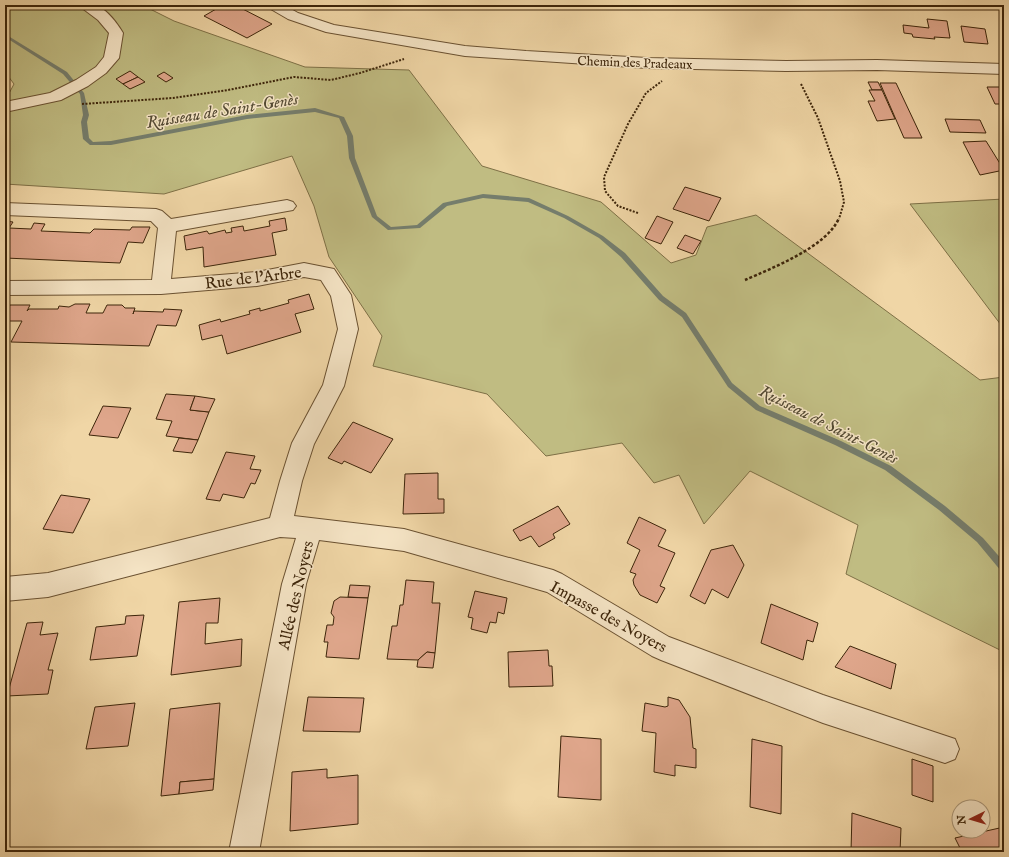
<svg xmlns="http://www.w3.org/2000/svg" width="1009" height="857" viewBox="0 0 1009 857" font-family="'IM FELL English',serif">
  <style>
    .green { fill: #c0bc82; stroke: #7e7046 }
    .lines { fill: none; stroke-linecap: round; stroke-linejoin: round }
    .stream { fill: #757d6c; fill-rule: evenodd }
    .building { fill: #dfa68b; stroke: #3d250a }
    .street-casing { stroke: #6a5131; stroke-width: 2 }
    .path-far1 { stroke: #3d250a; stroke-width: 2; stroke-dasharray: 2 1.5; stroke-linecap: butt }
    .path { stroke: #3d250a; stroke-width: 2.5; stroke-dasharray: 3 2; stroke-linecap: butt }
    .street { fill: #f5e4c5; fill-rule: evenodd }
    .labels { text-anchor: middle; stroke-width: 3; stroke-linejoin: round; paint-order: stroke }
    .far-street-label { font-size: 13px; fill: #3d250a; stroke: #f5e4c5 }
    .street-label { font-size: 16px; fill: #3d250a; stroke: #f5e4c5 }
    .water-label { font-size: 17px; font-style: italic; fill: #544a33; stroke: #f5e4c5 }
  </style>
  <rect width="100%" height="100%" fill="#f0d6a6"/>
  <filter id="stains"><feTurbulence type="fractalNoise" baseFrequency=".005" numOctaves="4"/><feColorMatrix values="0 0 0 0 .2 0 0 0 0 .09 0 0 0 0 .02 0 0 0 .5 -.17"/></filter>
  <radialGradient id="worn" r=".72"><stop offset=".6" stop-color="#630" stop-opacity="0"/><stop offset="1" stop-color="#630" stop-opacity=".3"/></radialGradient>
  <g class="green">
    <path d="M5,5H142L174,21L305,67L409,70L482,166L601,202L671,263L696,255L707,227L756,215L980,380L1004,377V652L846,574L858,525L750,471L704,524L679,475L654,483L622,443L546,456L487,394L373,366L382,336L329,257L314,206L292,156L164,194L5,184V101L14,84L5,72Z"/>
    <path d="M1004,199V329L910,204Z"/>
  </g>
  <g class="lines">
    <path class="stream" d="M5,34L67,72L84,93L89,115L87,122L89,138L93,142L111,141L247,115L315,108L344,117L353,136L355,158L377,216L391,227L417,225L443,203L483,194L529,198L568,216L603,236L625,253L663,296L686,313L732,383L760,406L841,441L891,466L945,506L983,538L1004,562V572L1001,571L977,542L939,510L885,470L835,445L756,410L728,387L682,317L659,300L621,257L599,238L564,218L528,202L483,198L447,206L420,228L388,230L372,217L349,158L347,136L339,118L315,112L247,119L111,145H90L83,139L81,122L83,115L80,94L63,74L5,37Z"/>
  </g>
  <g class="building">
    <path d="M223,5H235L272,24L247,38L204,16Z"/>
    <path d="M927,19L947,21L950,38L934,37L935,39L913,37L912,34L904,33L903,25L929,28Z"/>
    <path d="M961,26L985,29L988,44L964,42Z"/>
    <path d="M130,71L138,77L123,84L116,79Z"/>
    <path d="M164,72L173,78L166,82L157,76Z"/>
    <path d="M138,77L145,82L130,89L123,84Z"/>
    <path d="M868,82H878L882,90H872Z"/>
    <path d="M880,83H896L922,138H904Z"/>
    <path d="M987,87H1003L1004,104H995Z"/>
    <path d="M869,90H882L895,119L877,121L868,101H875Z"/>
    <path d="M945,119L980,120L986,133L950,132Z"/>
    <path d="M986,141L1004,170L980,175L963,142Z"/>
    <path d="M685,187L721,198L709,221L673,209Z"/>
    <path d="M657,216L673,222L661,244L645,238Z"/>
    <path d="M285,218L287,230L272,233L276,255L204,267L203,247L186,250L184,236L207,231L209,234L225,230L226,233L232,232L231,228L243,226L244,231L270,226L269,221Z"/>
    <path d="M5,221L13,222L9,228L31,229L34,223L45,224L41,231L90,233L94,229L130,230L132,227H150L143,243L128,242L120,263L5,258Z"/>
    <path d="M685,235L701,241L693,254L677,248Z"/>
    <path d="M309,294L314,309L295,314L301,332L227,354L222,335L202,340L199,325L220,319L221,322L250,314L249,311L260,308V311L289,303L288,300Z"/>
    <path d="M75,304H90L86,313H103L107,305H122L125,308H135L133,314L134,311L163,312L164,309L182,310L176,326L157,325L149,346L11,342L22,321H5V316L10,305H30L27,311L29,309H58L59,306L69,307Z"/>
    <path d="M166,394L195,396L190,410L209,412L198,440L166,436L172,421L156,419Z"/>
    <path d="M195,396L215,399L209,412L190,410Z"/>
    <path d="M103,406L131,408L118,438L89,435Z"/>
    <path d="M353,422L393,439L371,473L344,461L342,464L328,458Z"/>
    <path d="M179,438L198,440L192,453L173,451Z"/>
    <path d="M226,452L255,456L250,469L261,470L255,484L251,483L244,498L223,494L220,501L206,499Z"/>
    <path d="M438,473V499H444V513L403,514L405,474Z"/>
    <path d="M61,495L90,499L73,533L43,529Z"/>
    <path d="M558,506L570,524L553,534L555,538L539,547L531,536L520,541L513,530Z"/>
    <path d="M639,517L666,530L658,546L675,553L660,586L665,588L657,603L640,595L634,585L633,580L636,574L630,572L640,550L627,543Z"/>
    <path d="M733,545L744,565L728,598L712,589L705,604L690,596L711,550Z"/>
    <path d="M406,580L434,582L432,603H440L435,653L427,652L418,660L387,659L392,626H397L400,605H403Z"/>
    <path d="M350,585L370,586L368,598L348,597Z"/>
    <path d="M475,591L507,598L504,614L498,612L496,623L490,622L487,633L471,629L473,618L468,617Z"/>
    <path d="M340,597L368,598L359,659L326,657L328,642H324L327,625H333L334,617L331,613L334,601Z"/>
    <path d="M220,598L218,623H206L205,644L242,639L241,666L171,675L179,602Z"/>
    <path d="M771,604L818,623L813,642L807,640L803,660L761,643Z"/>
    <path d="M144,615L137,656L90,660L96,627L125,624L126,616Z"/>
    <path d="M43,622L40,635L58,633L48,670H53L48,694L7,696L27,623Z"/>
    <path d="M850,646L896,664L891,689L835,667Z"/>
    <path d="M548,650L549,666H552L553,686L509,687L508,652Z"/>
    <path d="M427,652L435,653L433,668L417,667L418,660Z"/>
    <path d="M308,697L364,698L360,732L303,731Z"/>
    <path d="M668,697L679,700L690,717L693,748L696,749V768L675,765V776L654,772L656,733L642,731L645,703L665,707L668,706Z"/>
    <path d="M135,703L128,746L86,749L95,707Z"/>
    <path d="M220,703L214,779L180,782L179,794L161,796L170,709Z"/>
    <path d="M561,736L601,739V800L558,797Z"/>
    <path d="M752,739L782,746L781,814L750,807Z"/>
    <path d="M912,759L933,766V802L912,795Z"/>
    <path d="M327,769V778L358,775V824L290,831L292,772Z"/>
    <path d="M214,779L213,790L179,794L180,782Z"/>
    <path d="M852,813L901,828L900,852H851Z"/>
    <path d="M1004,827V852H962L955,838Z"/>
    <rect x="534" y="850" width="29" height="2"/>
    <rect x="563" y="850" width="30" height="2"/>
  </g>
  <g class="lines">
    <g class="street-casing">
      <g id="street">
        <path d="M78,5C83,5 89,4 94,5C106,8 117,23 123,33L119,58L106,73L88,86L61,100L5,112V102L50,93L76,80L96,67L104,57L109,33L98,20Z"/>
        <path d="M267,5H284L298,13L334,25L465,46L526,51L647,58L786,61L877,60L1004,64V74L877,70L786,71L647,68L465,56L326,32L288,19L269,8Z"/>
        <path d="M287,200L293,202L296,206L293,210L176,231L171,279L257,272L304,263L334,269L351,295L358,329L344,386L314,444L302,481L294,516L404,529L553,570L562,574L669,637L823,695L955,739L959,749L955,759L945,763L823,723L661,660L652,656L547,592L404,551L319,540L306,584L259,852H229L282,584L296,538L280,537L48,597L5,601V577L48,573L270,518L280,481L292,443L323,385L338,329L331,296L321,280L304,277L257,286L161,294L5,295V281L152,280L158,228L151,221L5,215V203L156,209L162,211L171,219Z"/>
      </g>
    </g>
    <g class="path-far1">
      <path d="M801,84L818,118L840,181L844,202L839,219"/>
      <path d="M82,104L173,98L228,90L294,77L331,80L360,73L404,59"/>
      <path d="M638,213L618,206L605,191L604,177L628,124L646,93L662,81"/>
    </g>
    <path class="path" d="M745,280C772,268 827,247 839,218"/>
    <use href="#street" class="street"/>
  </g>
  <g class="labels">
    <g class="far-street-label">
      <text transform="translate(635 62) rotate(2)" y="5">Chemin des Pradeaux</text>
    </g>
    <g class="street-label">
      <text transform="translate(253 277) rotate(-7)" y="6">Rue de l'Arbre</text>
      <text transform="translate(295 595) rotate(-77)" y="6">Allée des Noyers</text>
      <text transform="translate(609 616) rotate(29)" y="6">Impasse des Noyers</text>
    </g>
    <g class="water-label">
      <text transform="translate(222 110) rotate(-9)" y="6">Ruisseau de Saint-Genès</text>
      <text transform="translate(829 424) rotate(27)" y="6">Ruisseau de Saint-Genès</text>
    </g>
  </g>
  <rect width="1009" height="857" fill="none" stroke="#f0d6a6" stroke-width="20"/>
  <rect x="6" y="6" width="997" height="845" fill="none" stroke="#3d250a" stroke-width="2"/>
  <rect x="10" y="10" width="989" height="837" fill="none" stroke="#3d250a"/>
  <g transform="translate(971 819) rotate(265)"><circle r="19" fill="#f5e4c5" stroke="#ab987a"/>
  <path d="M0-3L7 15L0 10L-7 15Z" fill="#8f2418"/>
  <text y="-6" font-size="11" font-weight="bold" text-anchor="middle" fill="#3d250a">N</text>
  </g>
  <rect width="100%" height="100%" filter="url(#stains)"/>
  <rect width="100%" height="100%" fill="url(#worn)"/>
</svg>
